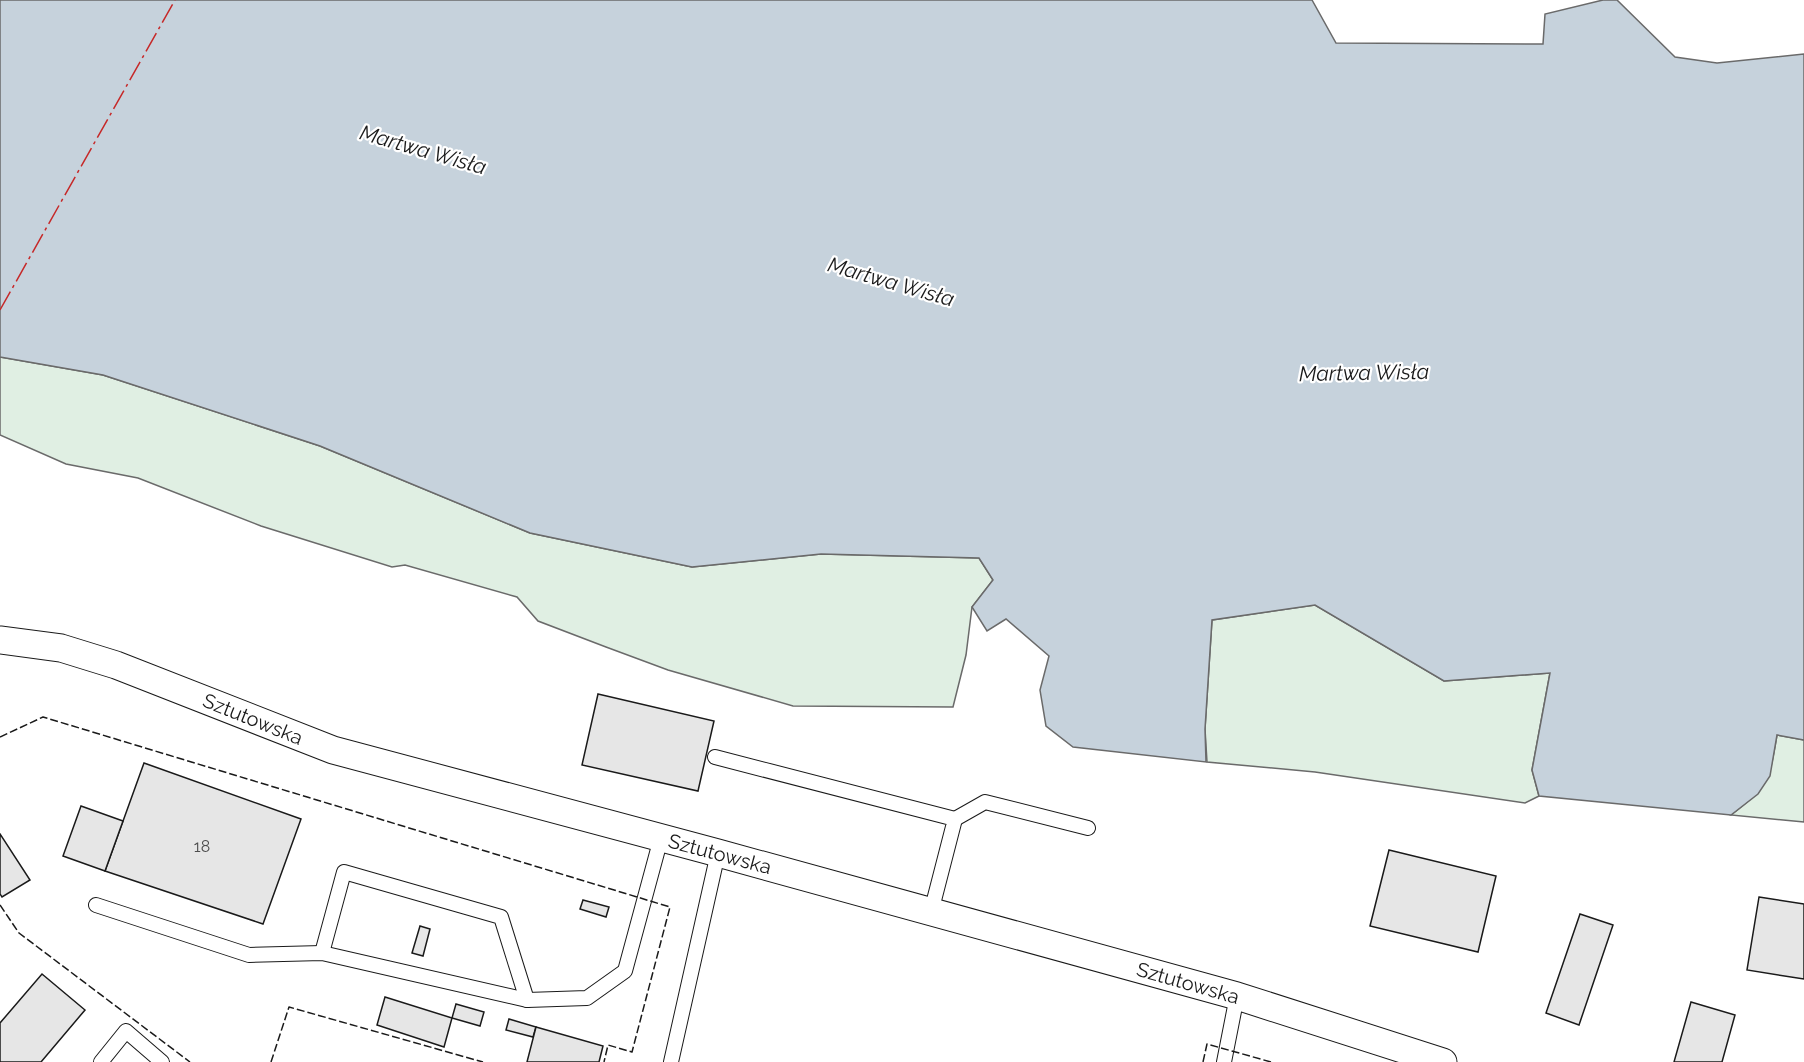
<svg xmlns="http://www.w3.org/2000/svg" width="1804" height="1062" viewBox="0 0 1804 1062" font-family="Raleway,sans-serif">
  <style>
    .green { fill: #e0efe3; stroke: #6a6a6a; stroke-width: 1.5 }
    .water { fill: #c6d2dc; stroke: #6a6a6a; stroke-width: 1.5 }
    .building { fill: #e6e6e6; stroke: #1a1a1a; stroke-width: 1.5 }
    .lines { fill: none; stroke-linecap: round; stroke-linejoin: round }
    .lane-casing { stroke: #1a1a1a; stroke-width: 16 }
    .street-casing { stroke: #1a1a1a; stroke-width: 29 }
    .lane { stroke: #fff; stroke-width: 14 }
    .street { stroke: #fff; stroke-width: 27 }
    .fence { stroke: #1a1a1a; stroke-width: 1.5; stroke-dasharray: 8 3; stroke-linecap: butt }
    .power { stroke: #c62828; stroke-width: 1.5; stroke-dasharray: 21 4.5 3 4.5; stroke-linecap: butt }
    .labels { text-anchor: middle; stroke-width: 4.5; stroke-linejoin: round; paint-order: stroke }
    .number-label { font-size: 16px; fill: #4d4d4d }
    .street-label { font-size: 20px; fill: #1a1a1a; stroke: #fff }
    .water-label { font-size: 21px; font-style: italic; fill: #1a1a1a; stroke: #fff }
  </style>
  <rect width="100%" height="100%" fill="#fff"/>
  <g class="green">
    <path d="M0,357L103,375L320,446L530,533L692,567L821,554L979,558L993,580L972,607L966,655L953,707L793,706L668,670L606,647L538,621L517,597L405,565L392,567L261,526L138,478L66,464L0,435Z"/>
    <path d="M1315,605L1444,681L1550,673L1532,770L1539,796L1525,803L1315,772L1207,762L1205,729L1212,620Z"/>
    <path d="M1777,735L1804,740V822L1731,815C1769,785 1769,782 1777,735Z"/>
  </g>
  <path class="water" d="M0,0H1312L1336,43L1543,44L1545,14L1603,0H1617L1675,57L1717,63L1804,54V740L1777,735L1770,776L1758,794L1731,815L1539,796L1532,770L1550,673L1444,681L1315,605L1212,620L1205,729L1206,762L1073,747L1046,726L1040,690L1049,656L1006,619L987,631L972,607L993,580L979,558L821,554L692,567L530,533L320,446L103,375L0,357Z"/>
  <g class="building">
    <path d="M598,694L714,721L698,791L582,765Z"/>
    <path d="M144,763L301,819L263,924L105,871Z"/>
    <path d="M81,806L123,821L105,871L63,856Z"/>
    <path d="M0,834L30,880L2,897L0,894Z"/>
    <path d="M1389,850L1496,876L1478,952L1370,926Z"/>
    <path d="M1759,897L1804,904V979L1747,970Z"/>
    <path d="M583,900L609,907L606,917L580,909Z"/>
    <path d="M1580,914L1613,925L1579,1025L1546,1013Z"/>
    <path d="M420,926L430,929L423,956L412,953Z"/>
    <path d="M42,974L85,1010L41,1062H0V1023Z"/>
    <path d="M385,997L452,1018L444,1047L377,1025Z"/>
    <path d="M1691,1002L1735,1015L1722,1062H1674Z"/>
    <path d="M456,1004L484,1012L480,1026L452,1018Z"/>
    <path d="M509,1019L536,1027L533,1037L506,1030Z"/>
    <path d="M536,1027L603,1046L599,1062H527Z"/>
  </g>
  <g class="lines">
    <g class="lane-casing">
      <g id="lane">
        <path d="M715,757L955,819L931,912"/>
        <path d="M955,819L985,802L1088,828"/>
        <path d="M96,905L249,955L322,953L527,1000L587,998L625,971L661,838"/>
        <path d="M322,953L344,872L501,917L527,1000"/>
        <path d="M101,1062L126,1031L162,1062"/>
        <path d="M671,1062L718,853"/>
        <path d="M1224,1062L1237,996"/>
      </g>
    </g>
    <g class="street-casing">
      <path id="street" d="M0,640L61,648L116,665L333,750L718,853L1237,996L1443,1062"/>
    </g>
    <use href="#lane" class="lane"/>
    <use href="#street" class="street"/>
    <g class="fence">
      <path d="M0,737L43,717L670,907L632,1052L608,1045L604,1062"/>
      <path d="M0,905L19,933L190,1062"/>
      <path d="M271,1062L289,1007L483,1062"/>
      <path d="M1203,1062L1207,1044L1271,1062"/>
    </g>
    <path class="power" d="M0,310L175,0"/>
  </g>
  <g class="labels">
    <g class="number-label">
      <text x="202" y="852">18</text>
    </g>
    <g class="street-label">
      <text transform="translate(253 719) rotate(22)" y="7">Sztutowska</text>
      <text transform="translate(720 854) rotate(15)" y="7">Sztutowska</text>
      <text transform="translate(1188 983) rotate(16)" y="7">Sztutowska</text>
    </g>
    <g class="water-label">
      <text transform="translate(423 150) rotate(16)" y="7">Martwa Wisła</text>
      <text transform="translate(891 282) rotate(16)" y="7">Martwa Wisła</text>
      <text transform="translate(1364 373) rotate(-1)" y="7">Martwa Wisła</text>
    </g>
  </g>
</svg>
